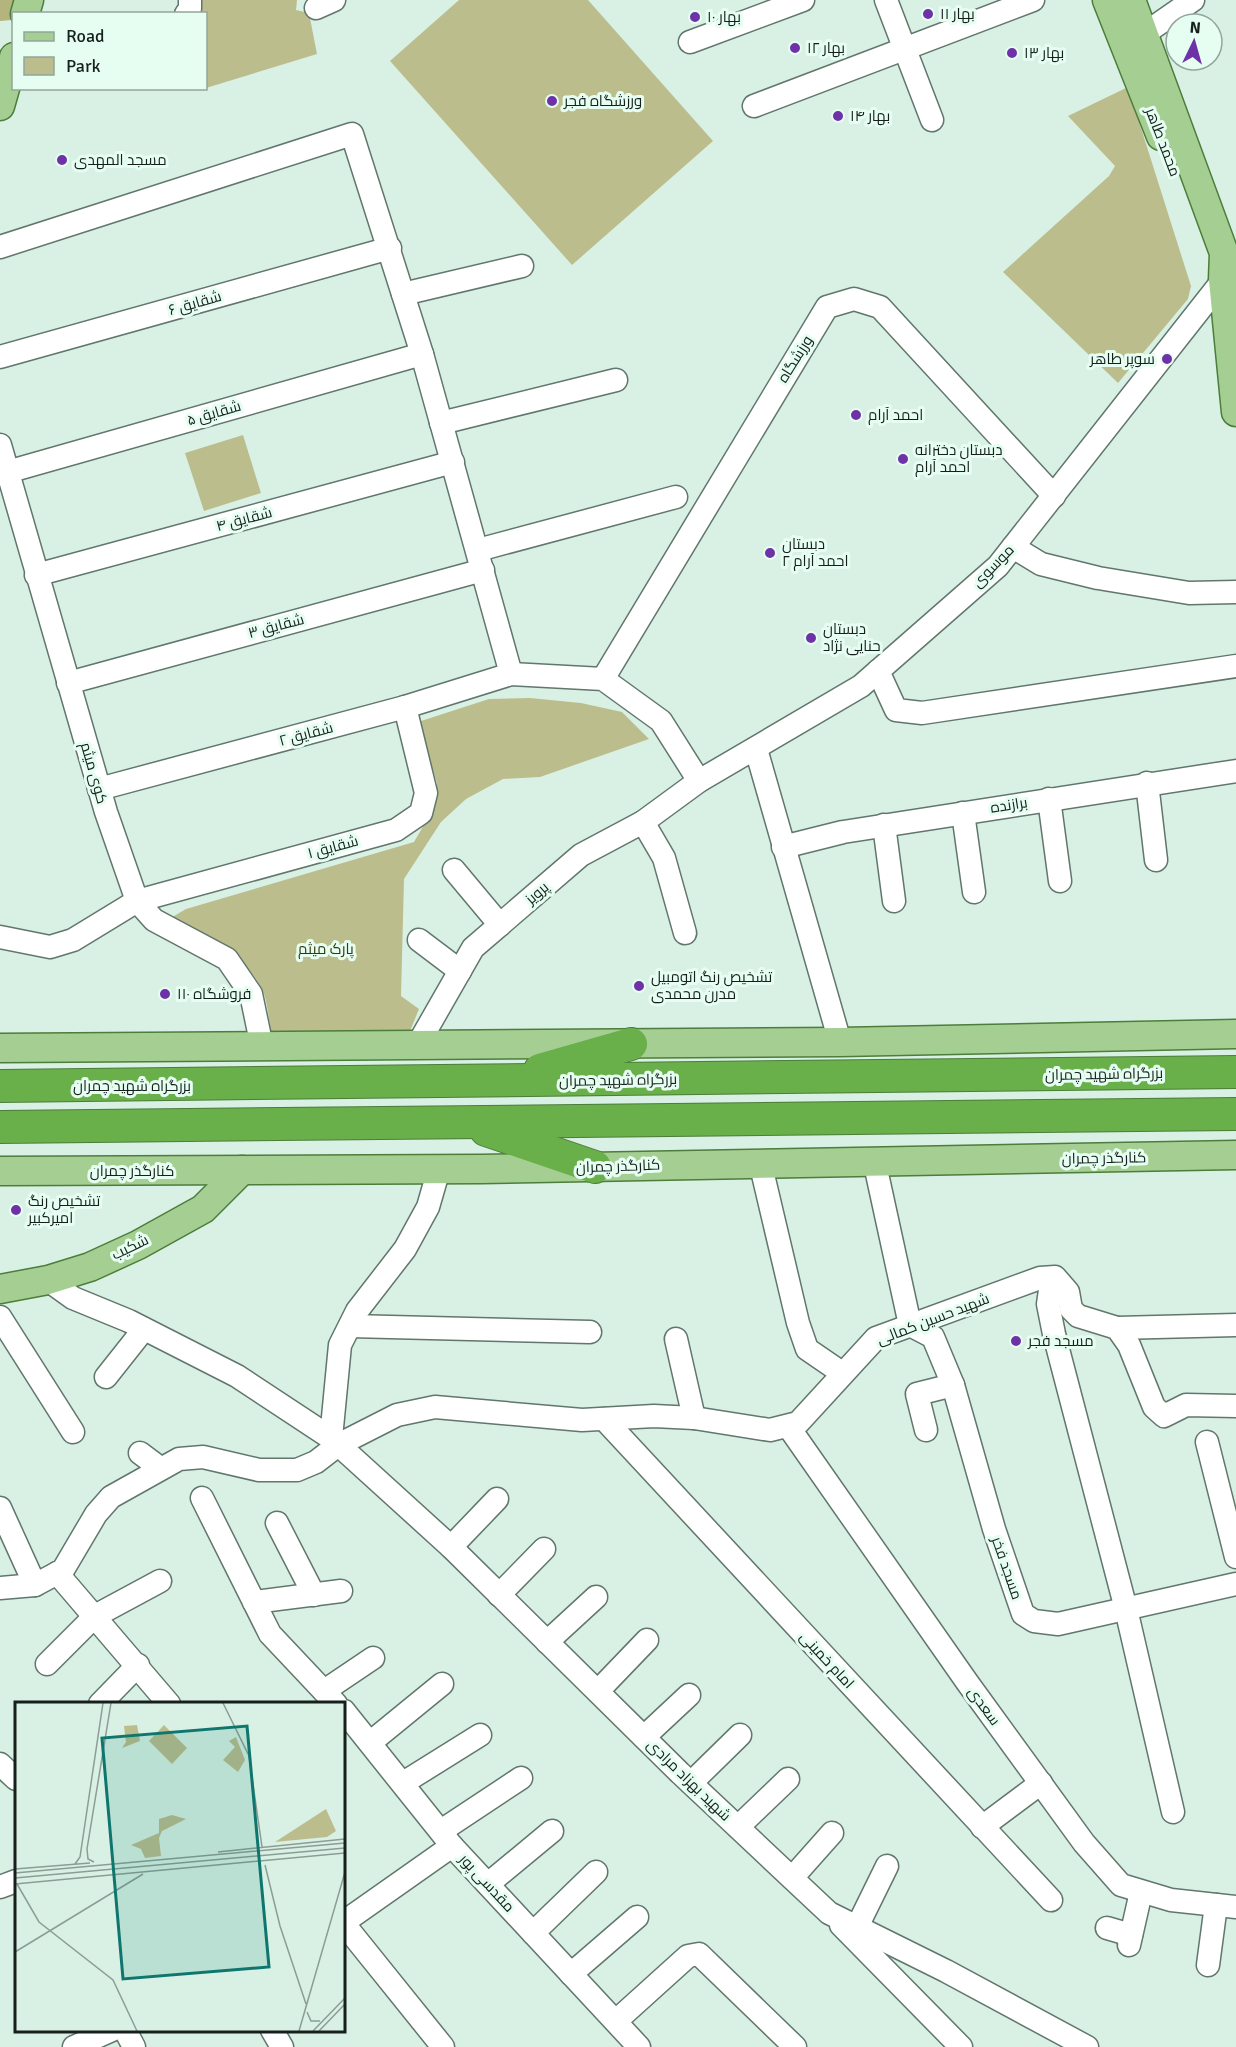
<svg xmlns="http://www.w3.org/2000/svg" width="1236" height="2047" viewBox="0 0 1236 2047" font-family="Signika,Cairo,sans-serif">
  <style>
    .green { fill: #bcbd8d }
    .forest { fill: #b3b47e }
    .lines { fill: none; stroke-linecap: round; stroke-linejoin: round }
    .minor-casing { stroke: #61766c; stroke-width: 25 }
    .major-casing { stroke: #4c7d3a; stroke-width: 31 }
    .highway-casing { stroke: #4c7d3a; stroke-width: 34 }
    .minor { stroke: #fff; stroke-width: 22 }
    .major { stroke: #a5cf92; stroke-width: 28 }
    .highway { stroke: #69af4a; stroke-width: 32 }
    .poi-dot { fill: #6e32a8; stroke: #e6fef2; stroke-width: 2 }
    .labels { text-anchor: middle; stroke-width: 6; stroke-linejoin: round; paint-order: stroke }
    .poi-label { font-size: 15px; fill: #161f1b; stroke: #e6fef2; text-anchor: start }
    .street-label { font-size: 15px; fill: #161f1b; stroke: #e6fef2 }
    .park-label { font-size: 15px; fill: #37370b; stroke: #e6fef2 }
    .inset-road { fill: none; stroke: #8b9d94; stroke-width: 1.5 }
    .view { fill: #0f766e; fill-opacity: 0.15; stroke: #0f766e; stroke-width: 3 }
    .inset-edge { fill: none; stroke: #161f1b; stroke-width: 3 }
  </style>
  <rect width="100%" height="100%" fill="#d9f1e5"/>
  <g class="green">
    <path d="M195,0H297L296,10L309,13L317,54L206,88V14L195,13Z"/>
    <path d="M459,0H588L713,141L572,265L390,61Z"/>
    <path d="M1128,87L1191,286L1188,299L1118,383L1003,272L1109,176L1115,166L1068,116Z"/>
    <path d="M243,435L261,493L204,511L185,453Z"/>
    <path d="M530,698L581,703L622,712L649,739L540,777L503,779L466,799L441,822L404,879L401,996L419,1009L408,1036L272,1037C269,1023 268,1004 263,991C246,955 204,933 169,919L186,909L414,842L435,806L437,783L418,722L489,699Z"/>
  </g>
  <path class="forest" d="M0,0H18L12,20L0,21Z"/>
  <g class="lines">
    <g class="minor-casing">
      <g id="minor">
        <path d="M886,0L932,120"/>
        <path d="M316,8L334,0"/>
        <path d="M186,14L190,9V0"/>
        <path d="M1144,34L1193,0"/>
        <path d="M690,42L803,0"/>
        <path d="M754,106L1033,0"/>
        <path d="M0,247L352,134L422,354L511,674"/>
        <path d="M403,294L522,266"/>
        <path d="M0,357L390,248"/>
        <path d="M441,423L616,380"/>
        <path d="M0,445L106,812L137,901L154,920L227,959L251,994L262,1047"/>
        <path d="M7,472L422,354"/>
        <path d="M1013,547L1041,564L1098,578L1189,593L1236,592"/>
        <path d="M478,550L676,497"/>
        <path d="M36,575L453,462"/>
        <path d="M878,671L896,710L922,713L1236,666"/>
        <path d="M603,679L827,307L854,299L880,307L1054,496"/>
        <path d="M68,683L483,570"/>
        <path d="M756,749L840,1042"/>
        <path d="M1147,783L1156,860"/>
        <path d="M99,789L405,707L511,674L603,679L661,721L699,781"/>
        <path d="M1049,799L1060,881"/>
        <path d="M963,813L974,892"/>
        <path d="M643,822L664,858L685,933"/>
        <path d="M884,825L894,901"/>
        <path d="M783,847L843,832L1236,771"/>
        <path d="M454,870L500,925"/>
        <path d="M0,937L50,947L73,940L137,901L396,830L421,813L426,793L405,707"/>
        <path d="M419,940L460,971"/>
        <path d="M417,1046L473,948L581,855L643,822L699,781L861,686L998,566L1223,280L1232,276"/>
        <path d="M874,1160L910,1325L933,1337L953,1385L994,1529L1023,1614L1034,1621L1058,1624L1236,1584"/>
        <path d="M760,1162L798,1323L807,1349L842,1373"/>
        <path d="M48,1280L73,1298L129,1321L237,1376L331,1438L451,1547L680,1773L829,1913L946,1971L1087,2047"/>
        <path d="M1060,1283L1050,1290L1048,1304L1054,1334L1126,1609L1173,1812"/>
        <path d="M0,1317L73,1432"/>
        <path d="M350,1326L590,1332"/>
        <path d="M1117,1328L1236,1325"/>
        <path d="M676,1339L694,1418"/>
        <path d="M106,1377L144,1329"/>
        <path d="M604,1419L1051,1900"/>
        <path d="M788,1426L967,1682L1084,1843L1121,1885L1171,1900L1236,1907"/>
        <path d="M926,1430L917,1394L953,1385"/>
        <path d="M331,1438L340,1345L357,1311L405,1249L428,1207L439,1169"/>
        <path d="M1207,1442L1236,1557"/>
        <path d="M140,1453L160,1468"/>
        <path d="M202,1498L270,1634L336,1704"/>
        <path d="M0,1508L35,1585"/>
        <path d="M277,1523L314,1595"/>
        <path d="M451,1547L497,1499"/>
        <path d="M57,1573L169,1704"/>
        <path d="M0,1588L35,1585L63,1570L96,1514L111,1497L179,1459L203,1457L259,1470H297L316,1462L338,1445L397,1415L435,1407L582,1420L654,1416L694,1418L770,1430L798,1423L876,1338L1040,1278L1055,1277L1068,1292L1071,1309L1078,1316L1117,1328L1129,1345L1154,1407L1164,1416L1186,1405L1236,1406"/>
        <path d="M499,1595L544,1549"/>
        <path d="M254,1602L341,1591"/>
        <path d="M547,1642L596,1597"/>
        <path d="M47,1664L95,1616L160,1581"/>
        <path d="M324,1691L373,1658"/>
        <path d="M598,1691L647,1640"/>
        <path d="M100,1704L138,1665"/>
        <path d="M344,1711L452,1846L639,2047"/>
        <path d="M644,1737L689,1695"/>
        <path d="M371,1742L442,1684"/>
        <path d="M0,1764L16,1779"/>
        <path d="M403,1783L480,1735"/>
        <path d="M691,1783L740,1735"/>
        <path d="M738,1827L788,1779"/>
        <path d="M982,1827L1041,1783"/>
        <path d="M441,1831L521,1778"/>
        <path d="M792,1878L832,1833"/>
        <path d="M488,1884L552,1831"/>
        <path d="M0,1887L16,1881"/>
        <path d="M344,1922L452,1846"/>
        <path d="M344,1924L443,2047"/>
        <path d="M841,1925L961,2047"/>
        <path d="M857,1927L887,1866"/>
        <path d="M1107,1928L1131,1935"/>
        <path d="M533,1933L596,1872"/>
        <path d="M1129,1945L1141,1892"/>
        <path d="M1208,1965L1216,1905"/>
        <path d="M571,1974L637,1917"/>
        <path d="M616,2021L688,1956L699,1954L795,2047"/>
        <path d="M125,2030L134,2047"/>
        <path d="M272,2030L282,2047"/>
        <path d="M74,2047L112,2030"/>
      </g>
    </g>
    <g class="major-casing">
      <g id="major">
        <path d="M1107,0L1161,136"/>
        <path d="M1131,0L1224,253L1223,280L1236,412"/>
        <path d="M25,14L29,0"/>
        <path d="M0,106L14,57"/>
        <path d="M0,1048L840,1042L1236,1034"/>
        <path d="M0,1171L481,1169L1236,1155"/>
        <path d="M0,1289L48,1280L90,1267L138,1245L203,1209L242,1170"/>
      </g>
    </g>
    <g class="highway-casing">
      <g id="highway">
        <path d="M540,1070L631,1044"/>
        <path d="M0,1086L1236,1072"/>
        <path d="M0,1127L1236,1114"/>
        <path d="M486,1130L595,1167"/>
      </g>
    </g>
    <use href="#minor" class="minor"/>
    <use href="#major" class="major"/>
    <use href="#highway" class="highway"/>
  </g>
  <g class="poi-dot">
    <circle cx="928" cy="14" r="6"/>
    <circle cx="695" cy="17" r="6"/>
    <circle cx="795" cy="48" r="6"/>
    <circle cx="1012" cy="53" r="6"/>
    <circle cx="552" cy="101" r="6"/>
    <circle cx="838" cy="116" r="6"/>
    <circle cx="62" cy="160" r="6"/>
    <circle cx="1167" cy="359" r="6"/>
    <circle cx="856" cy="415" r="6"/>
    <circle cx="903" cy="459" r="6"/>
    <circle cx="770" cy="553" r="6"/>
    <circle cx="811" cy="638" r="6"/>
    <circle cx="639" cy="986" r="6"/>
    <circle cx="165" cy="994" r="6"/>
    <circle cx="16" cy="1210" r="6"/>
    <circle cx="1016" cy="1341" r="6"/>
  </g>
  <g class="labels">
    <g class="poi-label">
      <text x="940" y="19">بهار ۱۱</text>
      <text x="707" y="22">بهار ۱۰</text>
      <text x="807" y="53">بهار ۱۲</text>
      <text x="1024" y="58">بهار ۱۳</text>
      <text x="564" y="106">ورزشگاه فجر</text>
      <text x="850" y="121">بهار ۱۴</text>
      <text x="74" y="165">مسجد المهدی</text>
      <text x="1155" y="364" text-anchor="end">سوپر طاهر</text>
      <text x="868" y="420">احمد آرام</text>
      <text x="915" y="455">دبستان دخترانه<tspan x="915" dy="17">احمد آرام</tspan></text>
      <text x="782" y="549">دبستان<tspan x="782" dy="17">احمد آرام ۲</tspan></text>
      <text x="823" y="634">دبستان<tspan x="823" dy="17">حنایی نژاد</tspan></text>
      <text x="651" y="982">تشخیص رنگ اتومبیل<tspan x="651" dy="17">مدرن محمدی</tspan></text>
      <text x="177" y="999">فروشگاه ۱۱۰</text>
      <text x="28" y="1206">تشخیص رنگ<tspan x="28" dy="17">امیرکبیر</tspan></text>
      <text x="1028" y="1346">مسجد فجر</text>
    </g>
    <g class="street-label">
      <text transform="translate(1163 142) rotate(69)" y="5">محمد طاهر</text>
      <text transform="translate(195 303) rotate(-16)" y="5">شقایق ۶</text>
      <text transform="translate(795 359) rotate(-58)" y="5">ورزشگاه</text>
      <text transform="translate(214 413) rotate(-16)" y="5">شقایق ۵</text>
      <text transform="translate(244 519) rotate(-15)" y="5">شقایق ۴</text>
      <text transform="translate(993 566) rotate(-46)" y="5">موسوی</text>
      <text transform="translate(276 626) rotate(-15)" y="5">شقایق ۳</text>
      <text transform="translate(306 734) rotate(-15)" y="5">شقایق ۲</text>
      <text transform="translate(94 773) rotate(74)" y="5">کوی میثم</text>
      <text transform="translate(1009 805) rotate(-9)" y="5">برازنده</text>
      <text transform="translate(333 847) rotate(-15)" y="5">شقایق ۱</text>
      <text transform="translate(537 893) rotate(-41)" y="5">پرویز</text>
      <text transform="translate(1104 1074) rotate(-1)" y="5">بزرگراه شهید چمران</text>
      <text transform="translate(618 1080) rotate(-1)" y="5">بزرگراه شهید چمران</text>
      <text x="132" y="1091">بزرگراه شهید چمران</text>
      <text transform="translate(1104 1158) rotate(-1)" y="5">کنارگذر چمران</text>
      <text transform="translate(618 1166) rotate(-2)" y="5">کنارگذر چمران</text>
      <text x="132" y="1176">کنارگذر چمران</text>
      <text transform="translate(130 1247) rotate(-26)" y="5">شکیب</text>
      <text transform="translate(933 1319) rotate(-21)" y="5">شهید حسین کمالی</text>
      <text transform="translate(1007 1568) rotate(71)" y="5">مسجد فخر</text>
      <text transform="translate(827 1660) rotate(47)" y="5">امام خمینی</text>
      <text transform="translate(984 1706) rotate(54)" y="5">سعدی</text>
      <text transform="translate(689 1780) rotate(44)" y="5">شهید بهزاد مرادی</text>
      <text transform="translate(487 1883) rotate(47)" y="5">مقدسی پور</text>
    </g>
    <g class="park-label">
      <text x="326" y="954">پارک میثم</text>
    </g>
  </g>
  <g transform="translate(15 1702)">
    <rect width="330" height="330" fill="#d9f1e5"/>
    <path d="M122,23L125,39L107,46L111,40L109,24ZM149,23L172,46L157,62L134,39ZM221,35L230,58L223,70L208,58L220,45L214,39ZM311,107L321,129L312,135L260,140ZM157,113L171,117L147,129L144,136L146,154L130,156L126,147L116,143L144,131V117Z" fill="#bcbd8d"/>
    <path class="inset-road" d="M208,1L234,54L247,145M203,150L330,137M79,160L73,157L72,147L96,1M60,162L65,155L88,1M250,163L265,224L291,302M0,167L75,161M0,171L330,141M0,176L330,146M0,182L330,151M2,182L24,220L98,278L122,329M0,250L128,172M292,310L296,319H305M284,329L330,170M298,329L330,296M304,329L330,302"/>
    <path class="view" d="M232,24L254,265L108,277L87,36Z"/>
    <rect width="330" height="330" class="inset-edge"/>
  </g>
  <rect x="12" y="12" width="195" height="78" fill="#e6fef2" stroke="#93a59c" stroke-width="1.5"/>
  <rect x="24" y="32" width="30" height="9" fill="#a5cf92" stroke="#93a59c" stroke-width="1.5"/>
  <text x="66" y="42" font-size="18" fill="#161f1b">Road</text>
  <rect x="24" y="57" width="30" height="18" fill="#bcbd8d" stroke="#93a59c" stroke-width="1.5"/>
  <text x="66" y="72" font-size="18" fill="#161f1b">Park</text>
  <g transform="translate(1194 42) rotate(5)"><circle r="28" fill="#e6fef2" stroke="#93a59c" stroke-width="1.5"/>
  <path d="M0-4.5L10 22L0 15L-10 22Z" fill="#6e32a8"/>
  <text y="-9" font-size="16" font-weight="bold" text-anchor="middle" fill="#161f1b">N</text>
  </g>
</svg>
